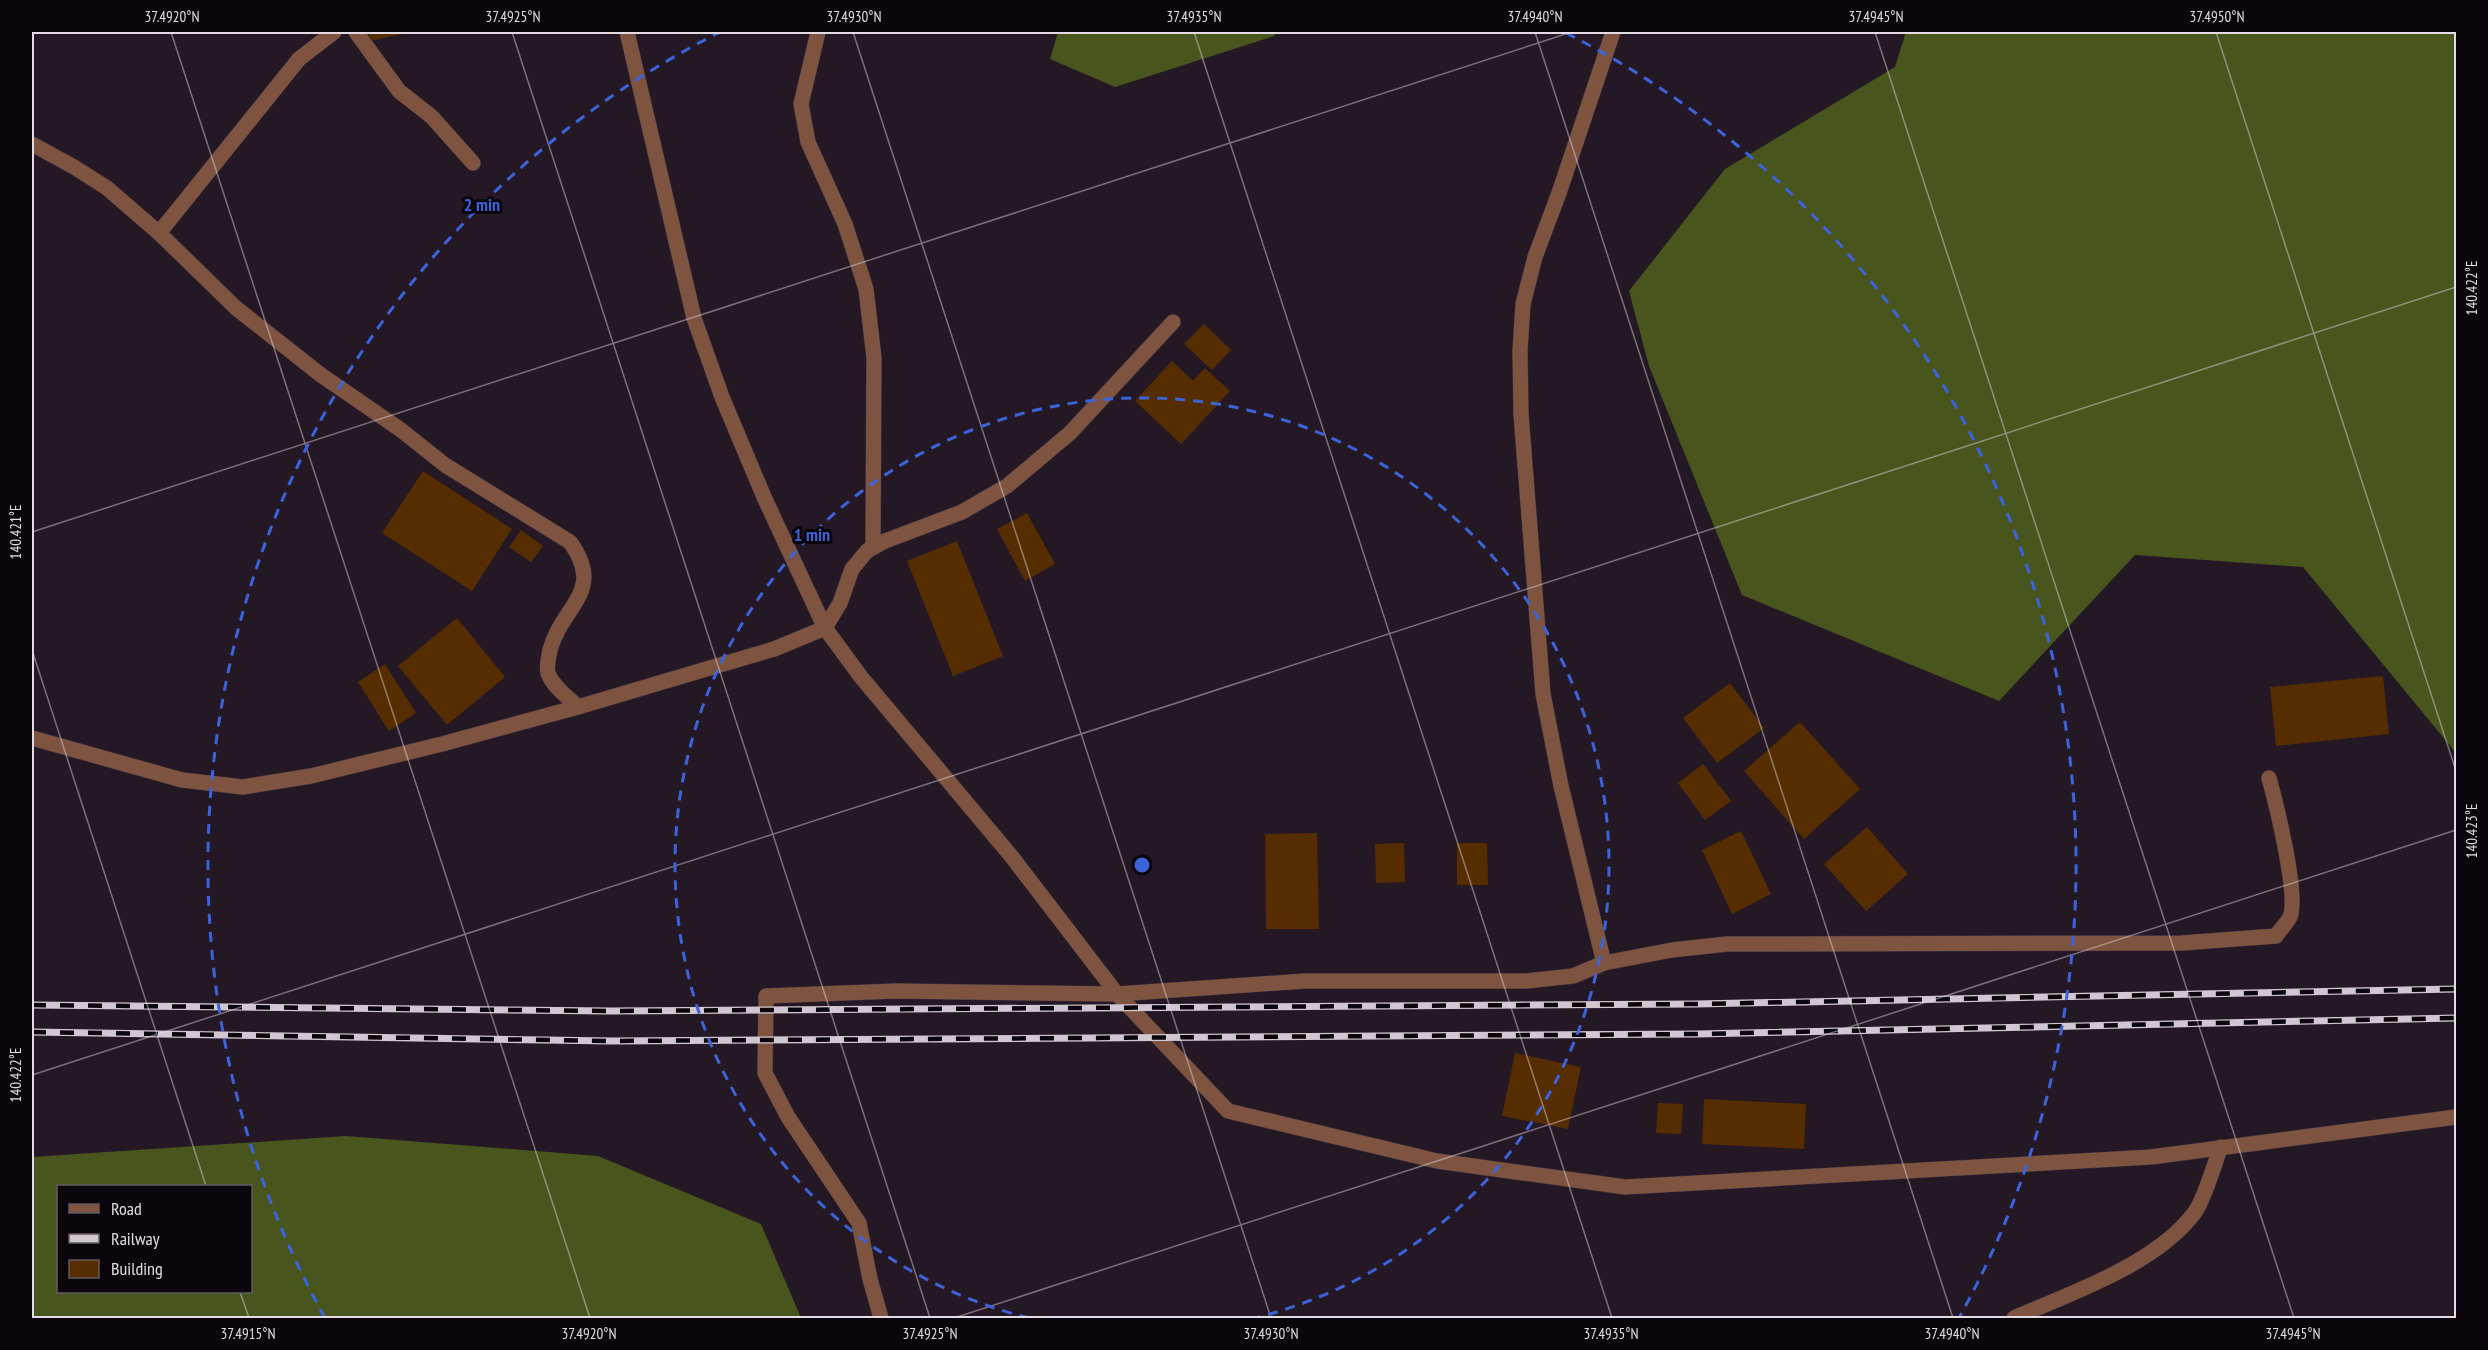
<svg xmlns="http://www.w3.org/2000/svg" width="2488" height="1350" viewBox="0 0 2488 1350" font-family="'PT Sans Narrow',sans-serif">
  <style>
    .forest { fill: #48551d; fill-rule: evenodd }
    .building { fill: #562d00 }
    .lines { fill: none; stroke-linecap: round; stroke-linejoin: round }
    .minor-casing { stroke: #403340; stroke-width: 16 }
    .minor { stroke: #7e5441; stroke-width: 15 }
    .rail-casing { stroke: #d1c7d1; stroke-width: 7 }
    .rail { stroke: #0b060b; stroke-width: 4.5; stroke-dasharray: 14; stroke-linecap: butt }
    .ticks { fill: none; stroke: #e4dbe4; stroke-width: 1.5; stroke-opacity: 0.45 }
    .ring { fill: none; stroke: #3b63da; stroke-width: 3; stroke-dasharray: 10 8 }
    .centre { fill: #3b63da; stroke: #0b060b; stroke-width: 3 }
    .ring-label { font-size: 18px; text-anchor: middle; font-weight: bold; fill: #3b63da; stroke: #0b060b; stroke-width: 6; stroke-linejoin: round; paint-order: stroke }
    .neatline { fill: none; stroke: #e4dbe4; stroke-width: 2 }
    .ticks-label { font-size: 15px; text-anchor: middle; fill: #e4dbe4 }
  </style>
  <rect width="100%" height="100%" fill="#251825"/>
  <g class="forest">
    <path d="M1058,32H1277L1274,36L1115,87L1050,59Z"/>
    <path d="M1906,32H2456V753L2303,567L2135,555L1999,701L1742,595L1649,366L1629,291L1725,169L1895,67Z"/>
    <path d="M346,1136L598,1156L761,1224L801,1318H32V1157ZM58,1186H250V1292H58Z"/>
  </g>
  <g class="building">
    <path d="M368,32H411L371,41Z"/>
    <path d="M1204,324L1231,350L1212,370L1184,344Z"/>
    <path d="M1172,361L1193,381L1205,368L1230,391L1181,444L1135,401Z"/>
    <path d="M423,471L512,529L472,591L382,533Z"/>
    <path d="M1027,513L1055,564L1025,581L997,529Z"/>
    <path d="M521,530L543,546L531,562L509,547Z"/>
    <path d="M957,541L1003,656L953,676L907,561Z"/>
    <path d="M457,618L505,677L447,725L398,666Z"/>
    <path d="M385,664L416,713L389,731L358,682Z"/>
    <path d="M2383,676L2389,734L2276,746L2270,687Z"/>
    <path d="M1730,683L1764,728L1717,763L1683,718Z"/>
    <path d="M1800,722L1860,789L1804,839L1744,771Z"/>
    <path d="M1703,764L1731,801L1705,820L1678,783Z"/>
    <path d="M1867,827L1908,874L1866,911L1824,864Z"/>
    <path d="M1741,831L1771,894L1732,914L1702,850Z"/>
    <path d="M1317,833L1319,929H1266L1265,834Z"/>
    <path d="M1404,843L1405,882L1376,883L1375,844Z"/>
    <path d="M1457,843H1487L1488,885H1457Z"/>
    <path d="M1515,1053L1581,1067L1568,1129L1502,1116Z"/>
    <path d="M1704,1099L1806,1104L1804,1149L1702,1144Z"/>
    <path d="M1658,1103L1683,1104L1681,1134L1656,1133Z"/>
  </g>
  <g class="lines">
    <g class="minor-casing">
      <g id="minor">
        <path d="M356,32L399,91L432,117L473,163"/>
        <path d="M627,32L694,318L722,397L764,497L825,628L861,677L1012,857L1117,994L1228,1111L1437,1161L1625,1187L2151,1157L2456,1117"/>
        <path d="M818,32L801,104L808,142L845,224L866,289L874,358L873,547"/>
        <path d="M32,144L74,167L107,188L159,233L236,308L321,375L401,430L445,465L570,542C606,592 562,605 550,650C549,657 546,665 548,673C552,686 569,698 578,707"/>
        <path d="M159,233L299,59L334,32"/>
        <path d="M32,738L182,780L243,787L311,776L442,744L578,707L774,649L825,628L840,603L852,569L867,551L885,541L962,512L1007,486L1070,433L1173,322"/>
        <path d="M1604,963L1561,786L1543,694L1521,414L1520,351L1523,304L1535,257L1559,193L1613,32"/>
        <path d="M881,1318L870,1279L859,1223L788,1117L765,1073L766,996L896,991L1117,994L1305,981H1526L1573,976L1604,963L1672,950L1727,944L2182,943L2276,936C2280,930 2287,923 2290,917C2299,896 2276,803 2269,778"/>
        <path d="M2014,1318C2071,1293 2157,1264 2195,1212C2205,1198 2214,1164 2221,1147"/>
      </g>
    </g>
    <use href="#minor" class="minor"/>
    <g class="rail-casing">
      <g id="rail">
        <path d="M32,1005L610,1011L1696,1004L2456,989"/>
        <path d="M32,1032L612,1041L1697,1034L2456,1018"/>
      </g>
    </g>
    <use href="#rail" class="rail"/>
  </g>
  <path class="ticks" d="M171,32L590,1318M512,32L930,1318M853,32L1271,1318M1194,32L1612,1318M1535,32L1953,1318M1875,32L2294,1318M2216,32L2456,771M32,532L1572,32M32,650L206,1186M32,1075L2456,287M240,1292L249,1318M954,1318L2456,830"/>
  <g class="ring">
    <path d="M1029 1318A467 467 0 1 1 1255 1318"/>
    <path d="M325 1318A934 934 0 0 1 718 33M1566 33A934 934 0 0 1 1959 1318"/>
  </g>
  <circle cx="1142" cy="865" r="9" class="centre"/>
  <g class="ring-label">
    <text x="482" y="211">2 min</text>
    <text x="812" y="541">1 min</text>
  </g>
  <rect width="2488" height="1350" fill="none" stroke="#0b060b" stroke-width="66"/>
  <rect x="57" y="1185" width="195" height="108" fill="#0b060b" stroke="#625b62" stroke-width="1.5"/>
  <rect x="69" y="1204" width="30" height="9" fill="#7e5441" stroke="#625b62" stroke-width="1.5"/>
  <text x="111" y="1215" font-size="18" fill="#e4dbe4">Road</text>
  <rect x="69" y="1234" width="30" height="9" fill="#d1c7d1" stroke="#625b62" stroke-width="1.5"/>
  <text x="111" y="1245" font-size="18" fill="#e4dbe4">Railway</text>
  <rect x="69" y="1260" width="30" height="18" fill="#562d00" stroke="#625b62" stroke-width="1.5"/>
  <text x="111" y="1275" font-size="18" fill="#e4dbe4">Building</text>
  <rect x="33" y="33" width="2422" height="1284" class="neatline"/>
  <g class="ticks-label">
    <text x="172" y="22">37.4920°N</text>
    <text x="513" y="22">37.4925°N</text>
    <text x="854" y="22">37.4930°N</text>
    <text x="1194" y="22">37.4935°N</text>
    <text x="1535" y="22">37.4940°N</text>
    <text x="1876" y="22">37.4945°N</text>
    <text x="2217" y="22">37.4950°N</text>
    <text transform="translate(2472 288) rotate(-90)" y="5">140.422°E</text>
    <text transform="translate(16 532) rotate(-90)" y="5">140.421°E</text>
    <text transform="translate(2472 831) rotate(-90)" y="5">140.423°E</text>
    <text transform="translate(16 1075) rotate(-90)" y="5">140.422°E</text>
    <text x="248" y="1339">37.4915°N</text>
    <text x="589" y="1339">37.4920°N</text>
    <text x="930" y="1339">37.4925°N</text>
    <text x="1271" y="1339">37.4930°N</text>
    <text x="1611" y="1339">37.4935°N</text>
    <text x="1952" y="1339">37.4940°N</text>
    <text x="2293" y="1339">37.4945°N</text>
  </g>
</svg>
